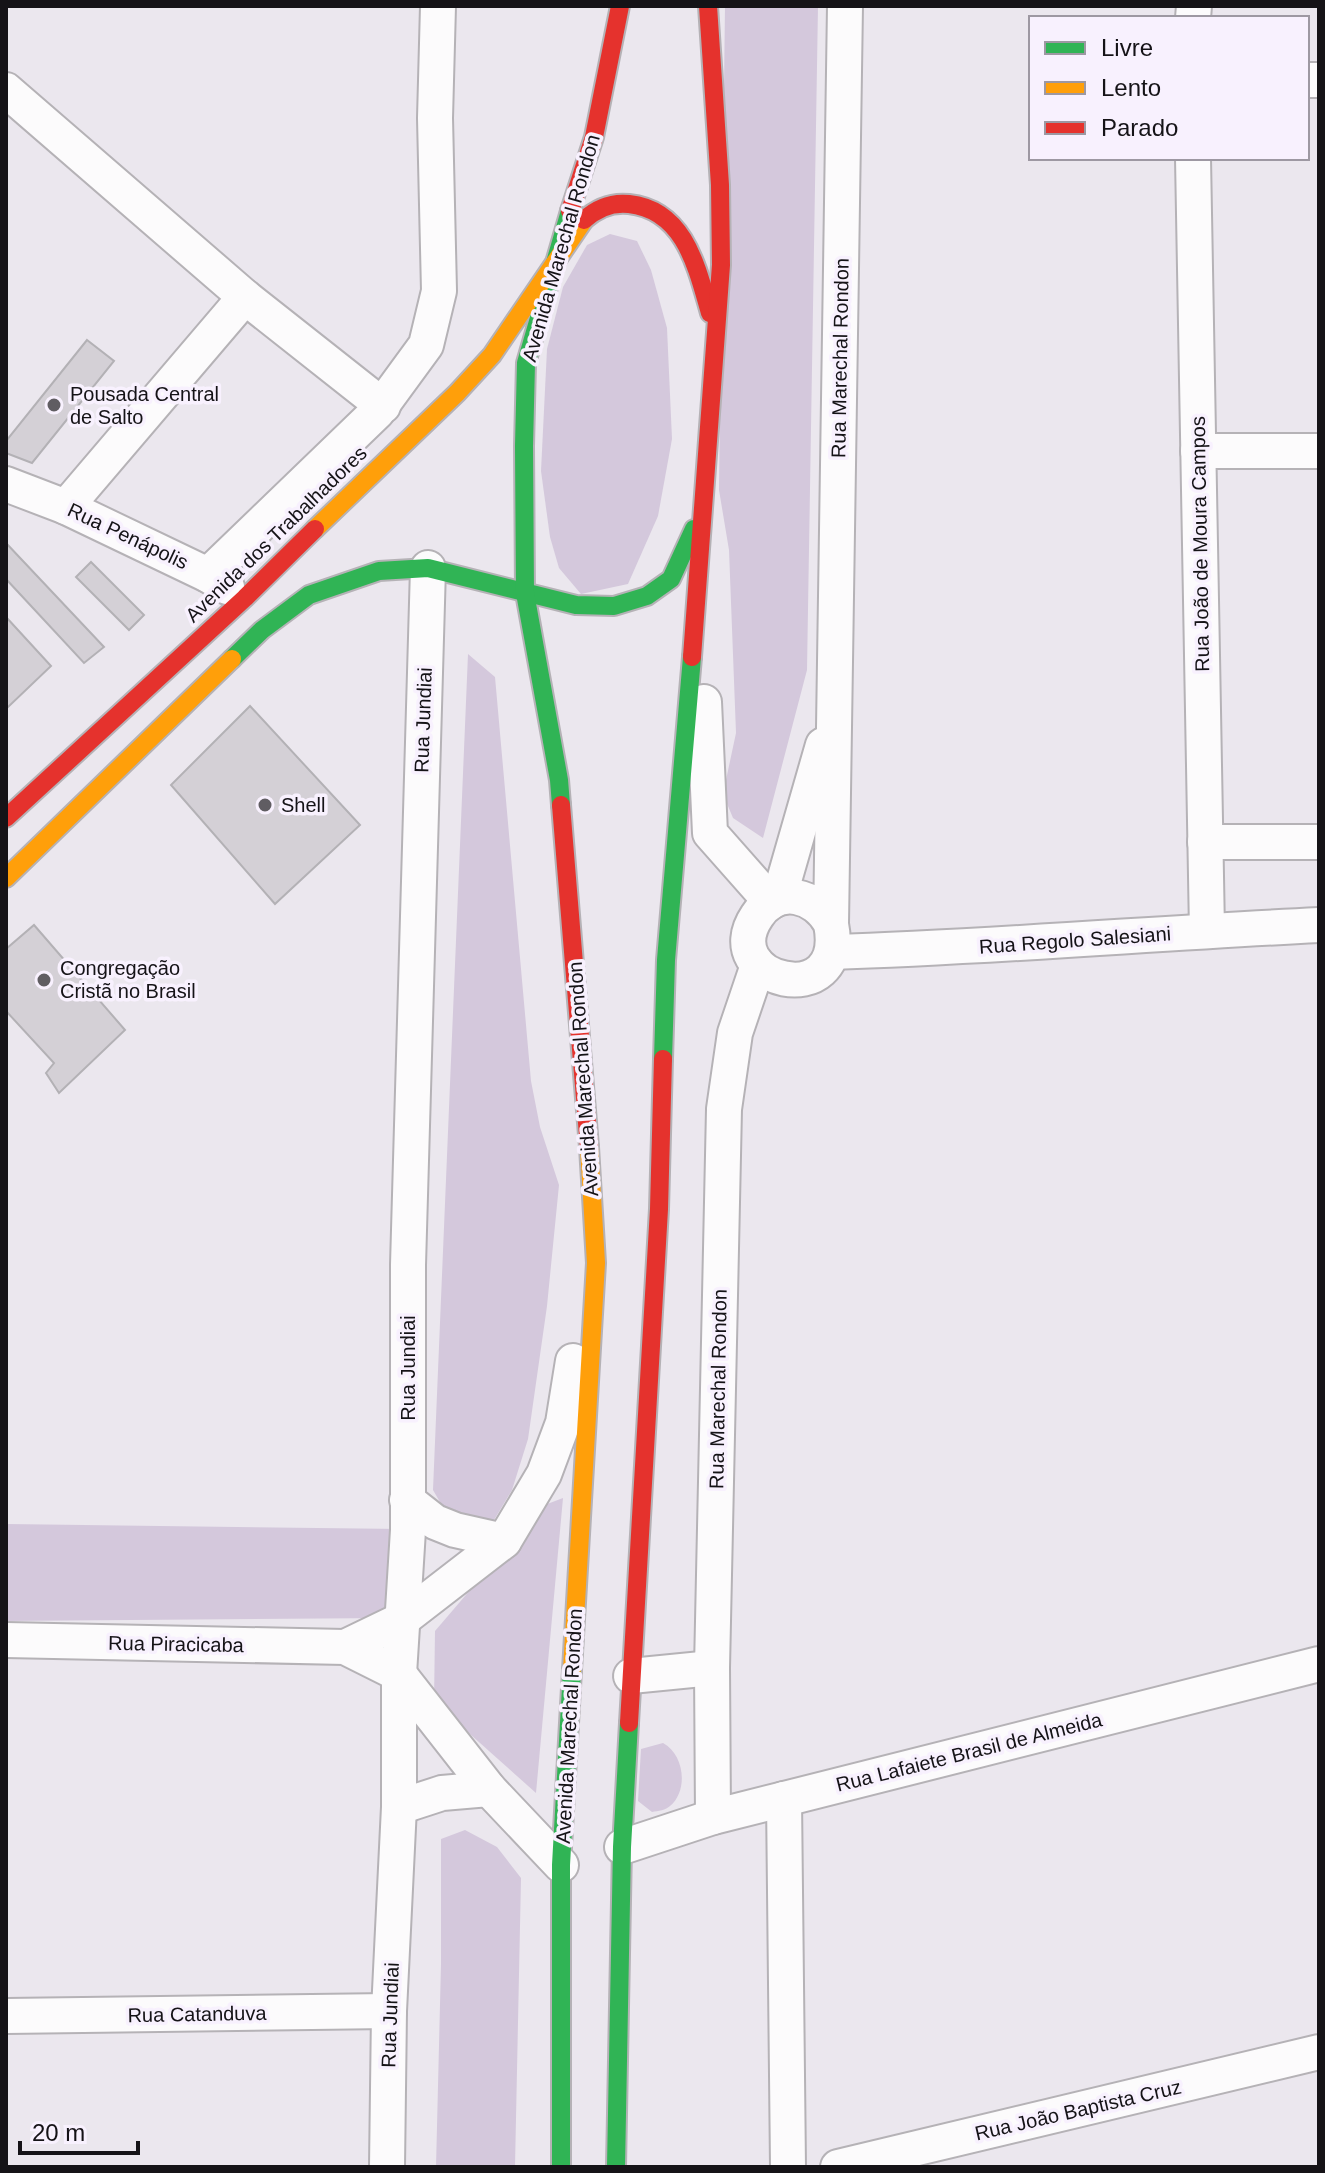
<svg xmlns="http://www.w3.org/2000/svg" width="1325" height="2173" viewBox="0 0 1325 2173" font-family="Helvetica,sans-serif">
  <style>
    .green { fill: #d4c8dc }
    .building { fill: #d4d0d6; stroke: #b3b1b5; stroke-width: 2 }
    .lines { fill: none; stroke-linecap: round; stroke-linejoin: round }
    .street-casing { stroke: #b5b2b6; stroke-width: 38 }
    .fast-casing { stroke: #b5b2b6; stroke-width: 22 }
    .slow-casing { stroke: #b5b2b6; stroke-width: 22 }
    .jam-casing { stroke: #b5b2b6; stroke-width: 22 }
    .street { stroke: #fcfbfc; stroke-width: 34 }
    .fast { stroke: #30b455; stroke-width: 18 }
    .slow { stroke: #ff9f0a; stroke-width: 18 }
    .jam { stroke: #e5322d; stroke-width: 18 }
    .poi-dot { fill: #605d62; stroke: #f8f1fe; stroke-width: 3 }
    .labels { text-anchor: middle; stroke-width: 7; stroke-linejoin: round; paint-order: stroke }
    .street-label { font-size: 20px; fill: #151317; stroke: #f8f1fe }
    .poi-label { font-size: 20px; fill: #151317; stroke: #f8f1fe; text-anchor: start }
  </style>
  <rect width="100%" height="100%" fill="#ebe7ee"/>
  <g class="green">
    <path d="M725,6H818L807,670L763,838L733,818L723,794L736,733L729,550L719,490Z"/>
    <path d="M610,234L637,241L651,270L667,328L672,439L658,516L628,584L581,594L559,568L550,537L541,471L547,349L563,287L587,245Z"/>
    <path d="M468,654L495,677L531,1081L540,1127L559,1185L547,1306L528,1439L512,1490L491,1525L444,1509L433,1490Z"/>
    <path d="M563,1498L536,1793L434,1702L435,1631L542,1506Z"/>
    <path d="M6,1524L402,1529L390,1618L6,1621Z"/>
    <path d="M663,1743C684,1754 689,1790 670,1806C666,1810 658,1811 652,1812L638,1801L641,1749Z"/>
    <path d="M465,1830L497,1847L521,1878L515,2167H436L441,1964V1839Z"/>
  </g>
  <g class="building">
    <path d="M87,340L114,361L32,463L6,453V441Z"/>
    <path d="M6,543L104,647L84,663L6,579Z"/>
    <path d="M91,562L144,615L129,630L76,577Z"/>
    <path d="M6,617L51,666L6,709Z"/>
    <path d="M250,706L360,825L275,904L171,785Z"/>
    <path d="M34,925L125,1030L59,1093L46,1073L54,1063L6,1011V949Z"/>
  </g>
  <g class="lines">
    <g class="street-casing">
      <g id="street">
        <path d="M1193,18L1194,6"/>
        <path d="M1307,80H1319"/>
        <path d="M6,90L245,297L383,406"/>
        <path d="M1193,158L1207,931"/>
        <path d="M1198,451H1319"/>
        <path d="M6,484L66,507L208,575L227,587"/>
        <path d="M66,507L245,297"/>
        <path d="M208,575L377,412L426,345L439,291L435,118L438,6"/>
        <path d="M704,702L710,833L771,902"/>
        <path d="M1205,842H1319"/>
        <path d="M779,898L823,745"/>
        <path d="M831,924C816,895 778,884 757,916C713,981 849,1015 831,924L845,6"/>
        <path d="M832,952C995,947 1156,933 1319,925"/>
        <path d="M407,1500L435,1522L455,1530L504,1541"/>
        <path d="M6,1640L345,1647L399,1674L489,1789L561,1865"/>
        <path d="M345,1647L403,1619L504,1541L544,1474L563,1423L573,1361"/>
        <path d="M631,1676L712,1668"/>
        <path d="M784,1799L788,2167"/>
        <path d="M399,1807L442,1793L489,1789"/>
        <path d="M713,1817L712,1668L724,1109L735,1033L758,965"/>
        <path d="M622,1847L713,1817L1319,1664"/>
        <path d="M6,2016L389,2011"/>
        <path d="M387,2167L389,2011L399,1807V1674L408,1530V1265L428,568"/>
        <path d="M838,2167L1319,2052"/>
      </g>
    </g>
    <g class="fast-casing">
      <g id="fast">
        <path d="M232,659L262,630L309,595L379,571L428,568L576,605L614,606L647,596L671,579L694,529"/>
        <path d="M561,805L559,780L525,593L524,446L526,363L570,211"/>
        <path d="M663,1059L666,960L692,657"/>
        <path d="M561,2167V1865L572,1670"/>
        <path d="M616,2167L622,1847L629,1723"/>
      </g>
    </g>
    <g class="slow-casing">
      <g id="slow">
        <path d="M315,529L457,393L492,355L584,220"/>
        <path d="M6,878L232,659"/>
        <path d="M572,1670L596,1263L589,1147"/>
      </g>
    </g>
    <g class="jam-casing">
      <g id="jam">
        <path d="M570,211L594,137L620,6"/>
        <path d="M584,220C597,208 611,202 629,204C685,210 697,268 710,313"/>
        <path d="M692,657L721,265L720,185L708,6"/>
        <path d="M561,805L589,1147"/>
        <path d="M6,818L245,598L315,529"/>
        <path d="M629,1723L659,1209L663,1059"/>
      </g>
    </g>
    <use href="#street" class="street"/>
    <use href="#fast" class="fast"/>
    <use href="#slow" class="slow"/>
    <use href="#jam" class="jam"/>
  </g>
  <g class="poi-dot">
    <circle cx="54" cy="405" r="8"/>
    <circle cx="265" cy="805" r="8"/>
    <circle cx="44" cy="980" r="8"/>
  </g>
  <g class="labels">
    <g class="street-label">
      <text transform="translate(561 248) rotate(-74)" y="7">Avenida Marechal Rondon</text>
      <text transform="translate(840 358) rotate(-89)" y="7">Rua Marechal Rondon</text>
      <text transform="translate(276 534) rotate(-44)" y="7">Avenida dos Trabalhadores</text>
      <text transform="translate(128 536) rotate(25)" y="7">Rua Penápolis</text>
      <text transform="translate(1200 544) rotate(-91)" y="7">Rua João de Moura Campos</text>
      <text transform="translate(423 720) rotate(-88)" y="7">Rua Jundiai</text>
      <text transform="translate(1075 940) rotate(-4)" y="7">Rua Regolo Salesiani</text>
      <text transform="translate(583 1079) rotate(-94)" y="7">Avenida Marechal Rondon</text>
      <text transform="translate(408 1368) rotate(-90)" y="7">Rua Jundiai</text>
      <text transform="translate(718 1389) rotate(-89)" y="7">Rua Marechal Rondon</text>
      <text transform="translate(176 1644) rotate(1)" y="7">Rua Piracicaba</text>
      <text transform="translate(569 1726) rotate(-87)" y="7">Avenida Marechal Rondon</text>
      <text transform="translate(969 1752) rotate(-14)" y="7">Rua Lafaiete Brasil de Almeida</text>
      <text transform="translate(197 2014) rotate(-1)" y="7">Rua Catanduva</text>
      <text transform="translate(390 2015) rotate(-88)" y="7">Rua Jundiai</text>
      <text transform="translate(1078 2110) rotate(-13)" y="7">Rua João Baptista Cruz</text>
    </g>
    <g class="poi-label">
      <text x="70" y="401">Pousada Central<tspan x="70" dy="23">de Salto</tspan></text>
      <text x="281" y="812">Shell</text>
      <text x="60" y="975">Congregação<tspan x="60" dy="23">Cristã no Brasil</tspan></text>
    </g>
  </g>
  <rect width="1325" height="2173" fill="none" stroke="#151317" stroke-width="16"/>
  <rect x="1029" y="16" width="280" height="144" fill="#f8f1fe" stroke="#9d98a2" stroke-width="2"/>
  <rect x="1045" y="42" width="40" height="12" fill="#30b455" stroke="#9d98a2" stroke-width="2"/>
  <text x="1101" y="56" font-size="24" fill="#151317">Livre</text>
  <rect x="1045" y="82" width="40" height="12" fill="#ff9f0a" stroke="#9d98a2" stroke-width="2"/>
  <text x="1101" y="96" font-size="24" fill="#151317">Lento</text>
  <rect x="1045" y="122" width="40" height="12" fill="#e5322d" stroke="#9d98a2" stroke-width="2"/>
  <text x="1101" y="136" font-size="24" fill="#151317">Parado</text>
  <path d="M20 2141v12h118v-12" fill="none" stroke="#151317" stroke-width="4"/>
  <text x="32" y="2141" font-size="24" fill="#151317" stroke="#f8f1fe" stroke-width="6" paint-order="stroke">20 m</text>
</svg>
